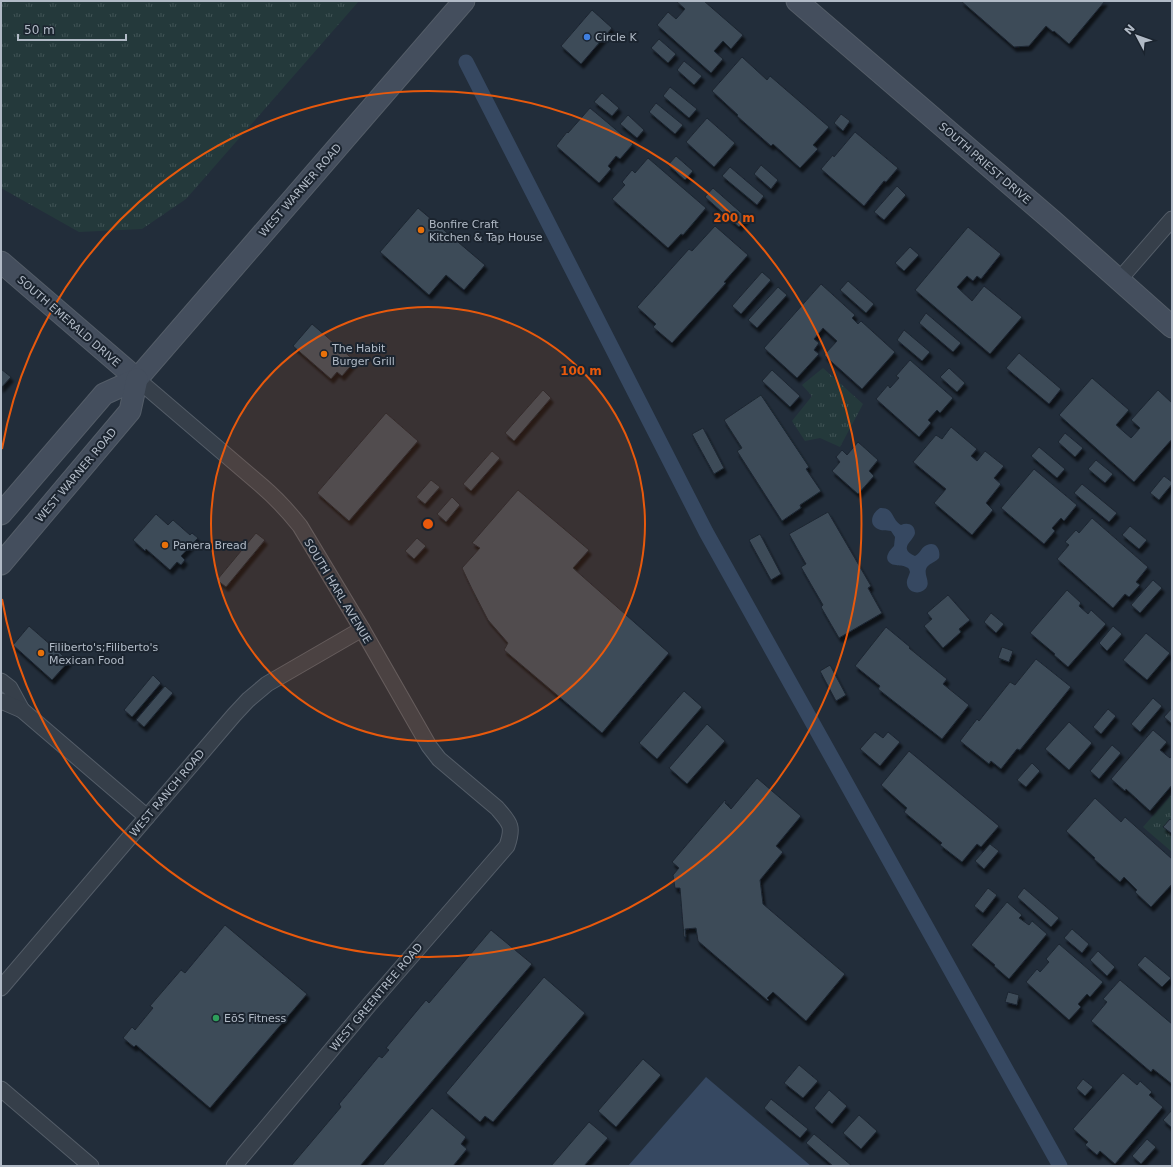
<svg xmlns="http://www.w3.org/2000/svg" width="1173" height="1167" viewBox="0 0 1173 1167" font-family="'DejaVu Sans',sans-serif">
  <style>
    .grass { fill: url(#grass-tufts) }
    .water { fill: #364861 }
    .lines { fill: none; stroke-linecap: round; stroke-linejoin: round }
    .canal { stroke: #364861; stroke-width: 15 }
    .building { fill: #3e4b59; stroke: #1d2631; filter: url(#shadow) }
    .street-casing { stroke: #545d68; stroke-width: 17 }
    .secondary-casing { stroke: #545d68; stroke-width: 23 }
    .street { stroke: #363f4a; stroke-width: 15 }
    .secondary { stroke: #444e5d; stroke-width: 21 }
    .ring { fill: none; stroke: #e8590c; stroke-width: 2 }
    .shop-dot { fill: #3f7fe0; stroke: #1b242f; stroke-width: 1.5 }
    .food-dot { fill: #e8710a; stroke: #1b242f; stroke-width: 1.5 }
    .leisure-dot { fill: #2e9e5b; stroke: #1b242f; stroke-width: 1.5 }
    .labels { text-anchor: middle; stroke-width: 4; stroke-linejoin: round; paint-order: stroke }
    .poi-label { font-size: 11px; fill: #b1bac6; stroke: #1b242f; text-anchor: start }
    .street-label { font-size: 11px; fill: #b1bac6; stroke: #1b242f }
    .centre { fill: #e8590c; stroke: #1b242f; stroke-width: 2 }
    .ring-label { font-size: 12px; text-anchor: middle; font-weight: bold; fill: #e8590c; stroke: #1b242f; stroke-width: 4; stroke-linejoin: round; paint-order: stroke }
  </style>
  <defs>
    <pattern id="grass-tufts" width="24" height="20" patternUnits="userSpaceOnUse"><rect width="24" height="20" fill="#24393b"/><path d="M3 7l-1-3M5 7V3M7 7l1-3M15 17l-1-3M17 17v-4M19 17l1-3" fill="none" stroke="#415456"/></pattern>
    <filter id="shadow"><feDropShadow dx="2.5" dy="4.5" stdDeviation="1" flood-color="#0009"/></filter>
  </defs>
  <rect width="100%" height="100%" fill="#222d3a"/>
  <g class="grass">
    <path d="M1,1H359L186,199L142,229L79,232L1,188Z"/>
    <path d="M823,368L863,404L840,447L820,438L805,441L792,421L812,396L802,385Z"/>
    <path d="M1172,794V852L1143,827Z"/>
  </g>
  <g class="water">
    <path d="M880,508C894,507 891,519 901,525C907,522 915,524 915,533C914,541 897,548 915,556C921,553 921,547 927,545C936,541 941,550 939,558C936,562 930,563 927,567C922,575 933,583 924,590C918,595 908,592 907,584C906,580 909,576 910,572C909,569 909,568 906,567C903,565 899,566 896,565C890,565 885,560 888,554C889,551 892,548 894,546L895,537L891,531C886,530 881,531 878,529C868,524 872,513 880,508Z"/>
    <path d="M706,1077L811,1166H628Z"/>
  </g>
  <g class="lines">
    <path class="canal" d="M466,62L706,532L1060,1166"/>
  </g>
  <g class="building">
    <path d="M676,1H704L743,35L731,49L723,41L714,51L723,59L711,73L657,25L668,12L676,19L685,9Z"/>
    <path d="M961,1H1105L1069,44L1054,31L1053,32L1046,26L1029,46L1014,47Z"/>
    <path d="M592,10L612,28L581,64L561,46Z"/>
    <path d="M659,39L676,54L668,63L651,48Z"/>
    <path d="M742,57L767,80L770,76L829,127L813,145L818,149L800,168L773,144L771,146L737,116L738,115L712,91Z"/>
    <path d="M684,61L702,76L694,85L677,70Z"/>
    <path d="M670,87L697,109L689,118L663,96Z"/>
    <path d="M602,93L619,108L612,116L594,102Z"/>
    <path d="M656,103L683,125L675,134L649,112Z"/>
    <path d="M590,108L633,144L620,159L616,156L608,166L611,169L599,183L556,146L567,132L568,133Z"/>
    <path d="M841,114L850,121L843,131L834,123Z"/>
    <path d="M628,115L644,130L637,138L620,124Z"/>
    <path d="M707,118L735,143L714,167L686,142Z"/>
    <path d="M855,132L898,168L886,182L884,181L864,206L821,169L833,155L834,157Z"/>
    <path d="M676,156L693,171L685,180L668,165Z"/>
    <path d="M648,158L706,208L683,235L681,234L668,248L612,199L625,185L622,182L632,170L635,173Z"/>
    <path d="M761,165L778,180L771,189L754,174Z"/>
    <path d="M730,167L764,196L757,205L722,176Z"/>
    <path d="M897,186L906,195L884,220L874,212Z"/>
    <path d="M713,188L747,218L739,227L705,197Z"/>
    <path d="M418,208L485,265L464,290L446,275L429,295L380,252Z"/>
    <path d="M715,226L748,255L724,282L726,283L672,343L653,327L656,324L637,307L689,249L692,251Z"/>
    <path d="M968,227L1001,254L981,279L977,276L973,281L967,276L957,287L972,301L984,286L1022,317L990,354L915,290Z"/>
    <path d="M910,247L919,255L904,271L895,263Z"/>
    <path d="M762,272L771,280L741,314L732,306Z"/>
    <path d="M848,281L874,304L866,313L840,290Z"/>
    <path d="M821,284L855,315L852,318L858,324L861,321L895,352L862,389L824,355L837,341L823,328L814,339L819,343L814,350L819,354L797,378L764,348Z"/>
    <path d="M778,287L787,295L757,328L748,320Z"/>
    <path d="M926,313L961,343L953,352L919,323Z"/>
    <path d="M312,324L355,361L342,376L337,372L331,379L293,346Z"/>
    <path d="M904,330L930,352L922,361L897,340Z"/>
    <path d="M1019,353L1061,389L1049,404L1006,368Z"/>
    <path d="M910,360L953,398L940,413L937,410L928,420L931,423L919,437L876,399L888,385L890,388L899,378L896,376Z"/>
    <path d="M949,368L965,383L957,392L940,377Z"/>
    <path d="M1,369L11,377L1,388Z"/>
    <path d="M772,370L800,396L790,407L762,381Z"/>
    <path d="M1092,378L1129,410L1116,425L1131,438L1140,428L1131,420L1158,390L1172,403V439L1134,482L1059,415Z"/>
    <path d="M543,390L551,398L514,441L505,433Z"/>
    <path d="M761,395L809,467L806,469L821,491L800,505L801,508L782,521L737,451L742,448L724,420Z"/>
    <path d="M386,413L418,441L349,521L317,493Z"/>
    <path d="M951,427L977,449L971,456L977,461L985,451L1004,466L994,478L1001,484L986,503L993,510L972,535L934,503L946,489L913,462L936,435L942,439Z"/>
    <path d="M703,428L724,468L714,474L692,434Z"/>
    <path d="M1065,433L1083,448L1075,457L1058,442Z"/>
    <path d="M858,442L878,460L869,471L874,476L858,494L832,471L840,462L836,457L842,450L847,455Z"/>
    <path d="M1039,447L1065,469L1057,478L1031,456Z"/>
    <path d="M492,451L500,458L471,491L463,484Z"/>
    <path d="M1096,460L1113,474L1105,483L1088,469Z"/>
    <path d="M1034,469L1077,505L1064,521L1061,518L1052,528L1055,531L1044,544L1001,508Z"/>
    <path d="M1164,476L1172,482V484L1159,500L1150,493Z"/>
    <path d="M431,480L440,487L425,504L416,497Z"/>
    <path d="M1082,484L1117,513L1109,522L1074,493Z"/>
    <path d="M518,490L589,550L573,568L669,653L602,733L504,650L508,643L488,620L472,589L462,568L480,548L472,543Z"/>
    <path d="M452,497L460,505L446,522L437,514Z"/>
    <path d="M828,512L871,586L868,588L882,613L839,638L821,607L823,605L801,567L806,564L789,534Z"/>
    <path d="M156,514L168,525L173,520L190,535L192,533L198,538L181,556L185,560L181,565L177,562L170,570L146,549L145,551L133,540Z"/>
    <path d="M1092,518L1148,567L1136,582L1140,585L1129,597L1125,594L1113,608L1057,559L1069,545L1065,542L1076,530L1079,533Z"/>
    <path d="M1130,526L1147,540L1139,549L1122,535Z"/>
    <path d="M256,533L265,540L226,587L217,580Z"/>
    <path d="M760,534L781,574L771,580L749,540Z"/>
    <path d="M417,538L426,546L414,559L405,551Z"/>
    <path d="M1153,580L1162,588L1140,613L1131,605Z"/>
    <path d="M1067,590L1081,603L1079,606L1088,614L1091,610L1106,624L1068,667L1054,655L1055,654L1030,633Z"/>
    <path d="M948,595L970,620L959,629L961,632L943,648L924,626L932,619L927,613Z"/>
    <path d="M991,613L1004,624L996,633L984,622Z"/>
    <path d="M29,626L69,661L52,680L13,645Z"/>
    <path d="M1113,626L1122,634L1107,651L1099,643Z"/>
    <path d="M886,627L910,647L909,648L947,679L943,684L969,705L942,739L878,689L880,686L855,666Z"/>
    <path d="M1146,633L1170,653L1147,680L1123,660Z"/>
    <path d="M1002,647L1013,651L1009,662L998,658Z"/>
    <path d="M1036,659L1071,687L1020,750L1017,749L1001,769L991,761L989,764L960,741L977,719L979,721L1010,682L1015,685Z"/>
    <path d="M830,665L846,695L836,701L820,671Z"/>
    <path d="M153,675L161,683L132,717L124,710Z"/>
    <path d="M165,686L173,693L144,727L136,720Z"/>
    <path d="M684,691L702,707L657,759L639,743Z"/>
    <path d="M1153,698L1162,706L1140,732L1131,724Z"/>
    <path d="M1172,708V724L1164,717Z"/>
    <path d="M1108,709L1116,716L1101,734L1093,727Z"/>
    <path d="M1069,722L1092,743L1069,770L1045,749Z"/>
    <path d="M707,724L725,741L687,784L669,768Z"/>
    <path d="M1153,730L1167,742L1160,750L1170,758L1172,755V785L1150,811L1126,789L1125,791L1111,779Z"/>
    <path d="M875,732L883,738L888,732L900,742L880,766L860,749Z"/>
    <path d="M1112,745L1121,753L1099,779L1090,771Z"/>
    <path d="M909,751L999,826L981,847L977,844L962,862L940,845L942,843L904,812L907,808L881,785Z"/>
    <path d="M1032,763L1040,771L1026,787L1017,780Z"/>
    <path d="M757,778L801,816L776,846L783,852L760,880L763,904L845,974L806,1021L773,992L767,998L769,1000L768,1001L698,941L696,928L685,929L686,937H684L680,888H675L673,875L679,868L672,862L725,800L726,801L725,803L731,809Z"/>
    <path d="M1095,798L1121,822L1125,817L1172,859V884L1151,907L1135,892L1137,890L1124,877L1120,882L1094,859L1095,858L1066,831Z"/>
    <path d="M1170,819L1172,821V832L1171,833L1163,827Z"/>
    <path d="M990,844L999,851L984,869L975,861Z"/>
    <path d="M988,888L997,895L983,913L974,906Z"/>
    <path d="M1024,888L1059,918L1051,927L1017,897Z"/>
    <path d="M1007,902L1022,915L1019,918L1029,925L1032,921L1047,934L1009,979L994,966L995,965L971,945Z"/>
    <path d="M225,925L307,994L210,1108L136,1045L134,1047L123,1038L132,1027L135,1030L153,1008L150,1006L181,970L185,973Z"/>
    <path d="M1072,929L1089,944L1082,953L1064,938Z"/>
    <path d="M491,930L532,964L360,1166H291L341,1107L339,1104L379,1056L382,1058L389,1050L386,1048L426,1000L429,1003Z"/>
    <path d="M1059,944L1103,982L1090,997L1087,994L1078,1004L1081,1007L1069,1020L1026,982L1037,969L1040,972L1049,962L1046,959Z"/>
    <path d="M1098,951L1115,967L1107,976L1090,960Z"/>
    <path d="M1145,956L1171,978L1162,987L1137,965Z"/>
    <path d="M544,977L585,1013L493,1122L485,1116L480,1122L446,1093Z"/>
    <path d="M1120,980L1172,1024V1084L1153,1069L1151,1072L1091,1021L1107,1002L1103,999Z"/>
    <path d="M1008,992L1019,995L1017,1005L1005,1002Z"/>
    <path d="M643,1059L661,1075L616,1127L598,1111Z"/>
    <path d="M799,1065L818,1081L803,1098L784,1083Z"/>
    <path d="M1123,1073L1137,1085L1140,1081L1152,1092L1149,1095L1163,1107L1115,1164L1100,1151L1097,1155L1085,1145L1088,1142L1073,1129Z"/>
    <path d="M1083,1079L1093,1087L1085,1096L1076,1088Z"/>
    <path d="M829,1090L847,1106L832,1124L814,1108Z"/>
    <path d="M771,1099L808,1129L800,1138L764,1108Z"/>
    <path d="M432,1108L466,1137L461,1144L467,1149L453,1166H382Z"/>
    <path d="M1172,1110V1128L1163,1120Z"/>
    <path d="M859,1115L877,1131L861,1149L843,1133Z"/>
    <path d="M589,1122L608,1138L584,1166H551Z"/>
    <path d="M814,1134L852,1166H833L806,1143Z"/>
    <path d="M1147,1139L1156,1147L1141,1164L1132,1156Z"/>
  </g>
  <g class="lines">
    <g class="street-casing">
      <g id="street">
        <path d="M1119,280L1172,219"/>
        <path d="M137,379L262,486C276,498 288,511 300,526L362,629L429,746L439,759L497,808C510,823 514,826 507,846L369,1005L234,1166"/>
        <path d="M1,681L10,688L22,710"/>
        <path d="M1,701L22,710L147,817"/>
        <path d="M1,988L234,715L248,700L267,684L362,629"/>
        <path d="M1,1089L91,1166"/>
      </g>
    </g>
    <g class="secondary-casing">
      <g id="secondary">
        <path d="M797,1L1054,222L1172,327"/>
        <path d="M1,262L137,379"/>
        <path d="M1,514L104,394L137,379L464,1"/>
        <path d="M1,564L130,411L137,379"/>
      </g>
    </g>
    <use href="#street" class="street"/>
    <use href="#secondary" class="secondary"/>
  </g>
  <circle cx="428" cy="524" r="217" fill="#e8590c" fill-opacity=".12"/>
  <g class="ring">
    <circle cx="428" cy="524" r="217"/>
    <path d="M2 449A433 433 0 1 1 2 599"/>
  </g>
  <circle class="shop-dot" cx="587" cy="37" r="4"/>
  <g class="food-dot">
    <circle cx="421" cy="230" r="4"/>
    <circle cx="324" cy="354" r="4"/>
    <circle cx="165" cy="545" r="4"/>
    <circle cx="41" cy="653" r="4"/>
  </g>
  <circle class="leisure-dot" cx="216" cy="1018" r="4"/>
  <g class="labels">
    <g class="poi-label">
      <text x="595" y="41">Circle K</text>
      <text x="429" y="228">Bonfire Craft<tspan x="429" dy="13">Kitchen &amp; Tap House</tspan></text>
      <text x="332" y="352">The Habit<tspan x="332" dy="13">Burger Grill</tspan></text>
      <text x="173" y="549">Panera Bread</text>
      <text x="49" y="651">Filiberto's;Filiberto's<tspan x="49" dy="13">Mexican Food</tspan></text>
      <text x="224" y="1022">EōS Fitness</text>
    </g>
    <g class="street-label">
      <text transform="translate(985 163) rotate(41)" y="4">SOUTH PRIEST DRIVE</text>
      <text transform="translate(300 190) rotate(-49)" y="4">WEST WARNER ROAD</text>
      <text transform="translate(69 321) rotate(41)" y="4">SOUTH EMERALD DRIVE</text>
      <text transform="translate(76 475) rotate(-50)" y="4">WEST WARNER ROAD</text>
      <text transform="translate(338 591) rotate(59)" y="4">SOUTH HARL AVENUE</text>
      <text transform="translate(167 793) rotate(-50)" y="4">WEST RANCH ROAD</text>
      <text transform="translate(376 997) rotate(-50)" y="4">WEST GREENTREE ROAD</text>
    </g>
  </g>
  <circle cx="428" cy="524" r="6" class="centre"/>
  <g class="ring-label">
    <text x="734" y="222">200 m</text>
    <text x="581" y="375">100 m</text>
  </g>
  <rect width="1173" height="1167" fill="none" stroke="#b1bac6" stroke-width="4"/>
  <g transform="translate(1137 36) rotate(311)" stroke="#1b242f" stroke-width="3" paint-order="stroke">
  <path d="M0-3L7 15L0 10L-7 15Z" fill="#b1bac6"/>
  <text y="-6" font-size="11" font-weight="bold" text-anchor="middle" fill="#b1bac6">N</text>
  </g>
  <path d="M18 34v6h108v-6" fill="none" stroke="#b1bac6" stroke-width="2"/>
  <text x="24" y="34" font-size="12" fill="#b1bac6" stroke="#1b242f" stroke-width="3" paint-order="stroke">50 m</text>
</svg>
